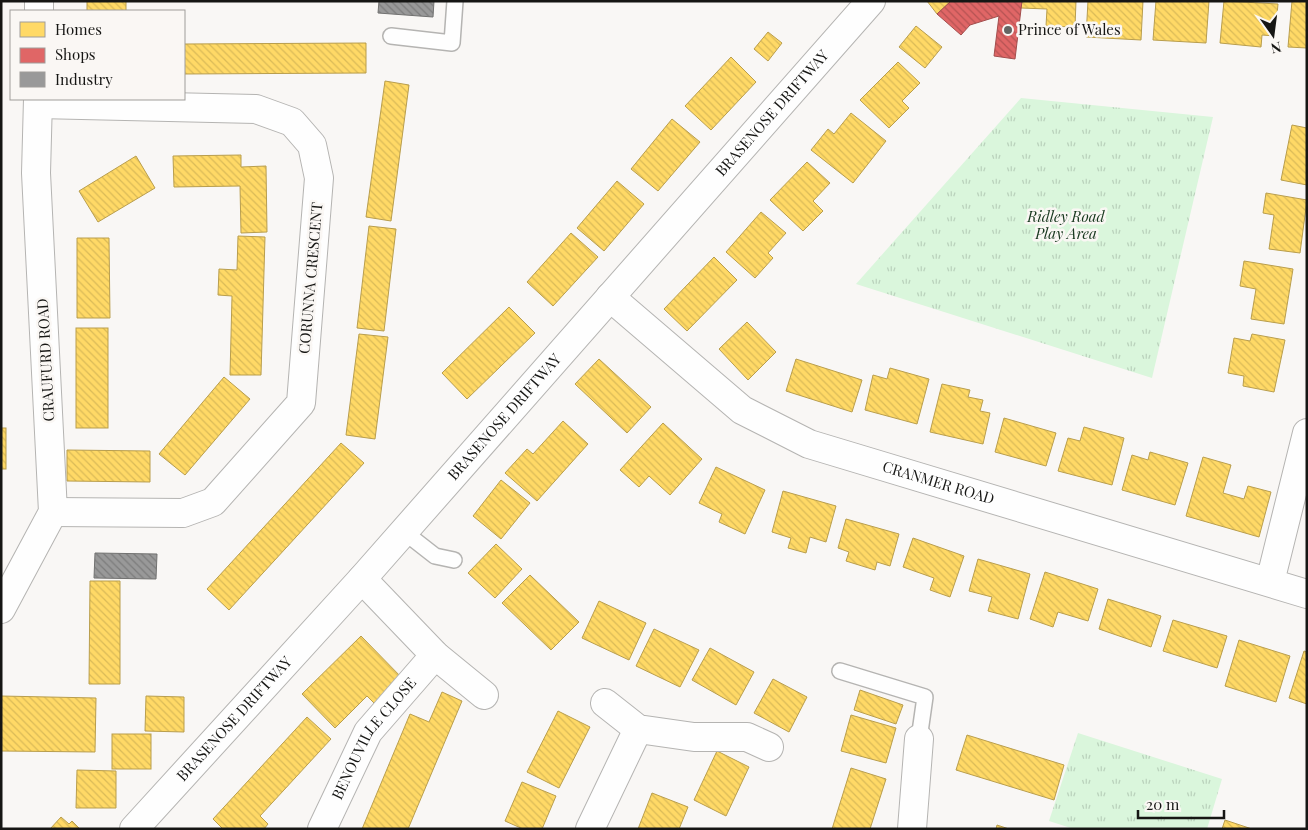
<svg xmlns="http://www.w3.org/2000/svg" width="1308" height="830" viewBox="0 0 1308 830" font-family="'Playfair Display',serif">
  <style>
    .park { fill: url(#park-tufts) }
    .homes { fill: url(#homes-back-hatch); stroke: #b99e4d }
    .shops { fill: url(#shops-back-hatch); stroke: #a34e4d }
    .industry { fill: url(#industry-back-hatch); stroke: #727271 }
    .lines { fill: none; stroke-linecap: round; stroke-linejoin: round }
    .lane-casing { stroke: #b5b4b2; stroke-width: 18 }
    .street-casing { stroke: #b5b4b2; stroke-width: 30 }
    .lane { stroke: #fefefe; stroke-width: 15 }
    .street { stroke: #fefefe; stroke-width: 28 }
    .poi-dot { fill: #656563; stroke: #faf7f4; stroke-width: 2 }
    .labels { text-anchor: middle; stroke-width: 5; stroke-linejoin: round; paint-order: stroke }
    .poi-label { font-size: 15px; fill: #161614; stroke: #faf7f4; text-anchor: start }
    .street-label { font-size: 15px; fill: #161614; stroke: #faf7f4 }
    .park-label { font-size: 15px; font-style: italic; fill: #17381e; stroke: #faf7f4 }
  </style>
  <defs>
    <pattern id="park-tufts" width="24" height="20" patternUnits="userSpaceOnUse" patternTransform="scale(1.25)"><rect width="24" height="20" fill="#daf6dc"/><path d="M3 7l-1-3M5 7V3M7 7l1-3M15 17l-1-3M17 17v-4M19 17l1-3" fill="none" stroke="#bad2bc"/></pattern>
    <pattern id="homes-back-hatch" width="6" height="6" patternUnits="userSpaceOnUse" patternTransform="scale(1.25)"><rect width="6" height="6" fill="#ffd966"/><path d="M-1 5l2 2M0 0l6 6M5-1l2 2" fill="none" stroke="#daba58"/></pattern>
    <pattern id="shops-back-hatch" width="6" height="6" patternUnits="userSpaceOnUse" patternTransform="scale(1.25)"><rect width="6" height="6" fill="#e06666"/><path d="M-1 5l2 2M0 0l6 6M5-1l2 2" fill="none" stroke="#b55353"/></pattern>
    <pattern id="industry-back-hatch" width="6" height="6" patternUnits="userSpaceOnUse" patternTransform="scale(1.25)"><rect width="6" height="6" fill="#999"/><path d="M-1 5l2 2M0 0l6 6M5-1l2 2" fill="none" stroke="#7c7c7c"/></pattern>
  </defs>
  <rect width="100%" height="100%" fill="#f9f7f5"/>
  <g class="park">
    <path d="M1021,98L1213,117L1152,378L856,284Z"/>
    <path d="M1078,733L1222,779L1207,829H1074L1049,821Z"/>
  </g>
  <g class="homes">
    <rect x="87" y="1" width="39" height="10"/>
    <path d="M927,1H951L937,14Z"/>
    <path d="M1022,1H1076L1075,27L1046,26L1047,9L1021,8Z"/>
    <path d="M1088,1H1143L1141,40L1086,37Z"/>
    <path d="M1156,1H1209L1206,43L1153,40Z"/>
    <path d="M1224,1L1278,4L1275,36L1262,35L1261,47L1220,43Z"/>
    <path d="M1292,1H1307V48L1288,47Z"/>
    <path d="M916,26L942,47L925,68L899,47Z"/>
    <path d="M768,32L782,43L768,61L754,49Z"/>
    <path d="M366,43V73L184,74V44Z"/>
    <path d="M731,57L756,82L711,130L685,106Z"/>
    <path d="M898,62L920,83L902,101L909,108L889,128L860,100Z"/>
    <path d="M385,81L409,85L391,221L366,217Z"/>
    <path d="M851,113L886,141L853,183L811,150L828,129L834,134Z"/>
    <path d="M672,119L700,142L658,191L631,169Z"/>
    <path d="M1292,125L1307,128V185L1281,180Z"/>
    <path d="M241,155V167L266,166L267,232L241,233L240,186L174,187L173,156Z"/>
    <path d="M136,156L155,188L98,222L79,191Z"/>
    <path d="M807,162L830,183L813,201L823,211L803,231L770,200Z"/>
    <path d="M617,181L644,204L604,251L577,228Z"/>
    <path d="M1266,193L1307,200L1300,253L1269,249L1274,215L1263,213Z"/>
    <path d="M761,212L786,233L768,253L773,258L755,278L726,252Z"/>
    <path d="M369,226L396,229L384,331L357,328Z"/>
    <path d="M571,233L598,257L553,306L527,282Z"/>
    <path d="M238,236L265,237L261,375H230L232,296L218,295L219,269L237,270Z"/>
    <path d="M77,238H109L110,318H77Z"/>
    <path d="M714,257L737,280L687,331L664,309Z"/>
    <path d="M1244,261L1293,269L1284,324L1251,319L1256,289L1240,286Z"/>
    <path d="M509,307L535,333L467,399L442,373Z"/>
    <path d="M747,322L776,352L748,380L719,349Z"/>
    <rect x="76" y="328" width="32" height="100"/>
    <path d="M359,334L388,337L375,439L346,435Z"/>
    <path d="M1252,334L1285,340L1274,392L1243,386L1244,376L1228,373L1234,338L1250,341Z"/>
    <path d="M599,359L651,407L627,433L575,384Z"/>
    <path d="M796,359L862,380L852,412L786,391Z"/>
    <path d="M890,368L929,379L917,424L865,410L873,375L887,379Z"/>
    <path d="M224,377L250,399L185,475L159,454Z"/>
    <path d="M942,384L970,390L968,397L983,400L980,411L990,413L983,444L930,432Z"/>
    <path d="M1004,418L1056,433L1046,466L995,452Z"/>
    <path d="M563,421L588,444L537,501L505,473L527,449L533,454Z"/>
    <path d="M663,423L702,459L670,495L649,476L639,487L620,470Z"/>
    <path d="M1084,427L1124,438L1112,485L1058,471L1068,438L1080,441Z"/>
    <rect x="1" y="428" width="5" height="41"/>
    <path d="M341,443L364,463L229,610L207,589Z"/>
    <path d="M67,450L150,451V482L67,481Z"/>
    <path d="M1150,452L1188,463L1175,505L1122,490L1132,455L1148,460Z"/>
    <path d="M1203,457L1231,465L1223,493L1244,499L1248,486L1271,492L1259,537L1186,516Z"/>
    <path d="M716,467L765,490L745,534L719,522L722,514L699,503Z"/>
    <path d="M501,480L530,503L501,539L473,516Z"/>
    <path d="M783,491L836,506L826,542L810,537L806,553L788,548L791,538L772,532Z"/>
    <path d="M846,519L899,534L890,566L877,562L875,570L846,561L849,552L838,548Z"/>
    <path d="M913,538L964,556L950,597L930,590L934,578L903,567Z"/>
    <path d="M496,544L522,569L495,598L468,573Z"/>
    <path d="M978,559L1030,574L1018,619L988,611L992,597L969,591Z"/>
    <path d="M1045,572L1098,589L1088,621L1058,612L1053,627L1030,619Z"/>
    <path d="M530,575L579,622L551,650L502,603Z"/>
    <path d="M90,581H120V684H89Z"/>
    <path d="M1108,599L1161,616L1151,647L1099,629Z"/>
    <path d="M599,601L646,623L629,660L582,638Z"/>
    <path d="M1173,620L1227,636L1217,668L1163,651Z"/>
    <path d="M654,629L699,650L680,687L636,666Z"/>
    <path d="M361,636L405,681L378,707L367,696L335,728L302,694Z"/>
    <path d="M1239,640L1290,656L1276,702L1225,686Z"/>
    <path d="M710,648L754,672L736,705L692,680Z"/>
    <path d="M1304,651L1307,652V704L1289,698Z"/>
    <path d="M773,679L807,697L789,732L754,713Z"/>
    <path d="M860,690L903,705L896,724L854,710Z"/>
    <path d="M442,692L462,701L408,829H362L410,714L429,722Z"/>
    <path d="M1,696L96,698L95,752L1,751Z"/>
    <path d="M146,696L184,697V732L145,731Z"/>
    <path d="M558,711L590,727L559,788L527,772Z"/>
    <path d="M851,715L896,728L886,763L841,751Z"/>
    <path d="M307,717L331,739L260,816L268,824L264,829H223L213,819Z"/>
    <rect x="112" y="734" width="39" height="35"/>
    <path d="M967,735L1064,765L1054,800L956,770Z"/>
    <path d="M717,751L749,767L726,816L694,800Z"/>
    <path d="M851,768L886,779L870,829H832Z"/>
    <path d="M77,770L116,771V808H76Z"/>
    <path d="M522,782L556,796L542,829H523L505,821Z"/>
    <path d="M652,793L688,807L679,829H638Z"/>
    <path d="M61,817L69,824L72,821L80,829H50Z"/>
    <path d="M1225,820L1252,829H1222Z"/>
    <path d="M997,825L1009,829H996Z"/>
  </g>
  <path class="shops" d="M951,1H1022L1015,59L994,56L999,16L970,25L961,35L937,14Z"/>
  <g class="industry">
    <path d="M379,1H434L433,17L378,13Z"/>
    <path d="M95,553L157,554L156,579L94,578Z"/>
  </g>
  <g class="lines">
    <g class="lane-casing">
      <g id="lane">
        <path d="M391,36L452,43L455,1"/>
        <path d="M403,531L435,556L454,560"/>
        <path d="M840,671L925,697L919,739"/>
      </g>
    </g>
    <g class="street-casing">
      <g id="street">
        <path d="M39,11V1"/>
        <path d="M38,104L256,109L292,122L312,145L319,178L301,403L213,502L183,513L53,512"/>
        <path id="s1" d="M610,297L742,410L809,444L1307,594"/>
        <path d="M362,579L435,655L484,695"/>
        <path d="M1270,582L1307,433"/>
        <path d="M1,609L53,512L36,173L38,99"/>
        <path d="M605,703L638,729L694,737H747L769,747"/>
        <path id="s2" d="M134,829L362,579L871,1"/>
        <path id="s3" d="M322,829L368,732L435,655"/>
        <path d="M590,829L638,729"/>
        <path d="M912,829L919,739"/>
      </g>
    </g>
    <use href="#lane" class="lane"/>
    <use href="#street" class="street"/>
  </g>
  <circle class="poi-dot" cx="1008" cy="30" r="5"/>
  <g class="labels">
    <g class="poi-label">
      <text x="1018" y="35">Prince of Wales</text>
    </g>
    <g class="street-label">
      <text dy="5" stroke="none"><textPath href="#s2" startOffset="959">BRASENOSE DRIFTWAY</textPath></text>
      <text transform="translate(311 278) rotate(-85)" y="5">CORUNNA CRESCENT</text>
      <text transform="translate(46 360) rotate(-93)" y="5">CRAUFURD ROAD</text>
      <text dy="5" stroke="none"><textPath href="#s2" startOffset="554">BRASENOSE DRIFTWAY</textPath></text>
      <text dy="5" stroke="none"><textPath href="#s1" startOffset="384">CRANMER ROAD</textPath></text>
      <text dy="5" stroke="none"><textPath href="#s2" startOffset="149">BRASENOSE DRIFTWAY</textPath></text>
      <text dy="5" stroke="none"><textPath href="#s3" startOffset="105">BENOUVILLE CLOSE</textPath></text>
    </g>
    <g class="park-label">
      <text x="1066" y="222">Ridley Road<tspan x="1066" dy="17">Play Area</tspan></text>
    </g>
  </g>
  <rect width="1308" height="830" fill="none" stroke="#161614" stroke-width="5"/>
  <rect x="10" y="10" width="175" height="90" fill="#faf7f4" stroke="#9f9d9a"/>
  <rect x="20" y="22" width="25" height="15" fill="#ffd966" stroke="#9f9d9a"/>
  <text x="55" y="35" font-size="15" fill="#161614">Homes</text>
  <rect x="20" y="48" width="25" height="15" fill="#e06666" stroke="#9f9d9a"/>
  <text x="55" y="60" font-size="15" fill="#161614">Shops</text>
  <rect x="20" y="72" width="25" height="15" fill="#999999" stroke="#9f9d9a"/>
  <text x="55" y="85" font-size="15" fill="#161614">Industry</text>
  <g transform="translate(1273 35) rotate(166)" stroke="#faf7f4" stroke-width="4" paint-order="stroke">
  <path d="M0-4L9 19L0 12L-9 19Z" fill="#161614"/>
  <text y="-8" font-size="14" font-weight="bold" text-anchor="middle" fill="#161614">N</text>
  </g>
  <path d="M1138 810v8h86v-8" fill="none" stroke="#161614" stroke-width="2.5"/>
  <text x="1146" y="810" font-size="15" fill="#161614" stroke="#faf7f4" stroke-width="4" paint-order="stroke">20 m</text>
</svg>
